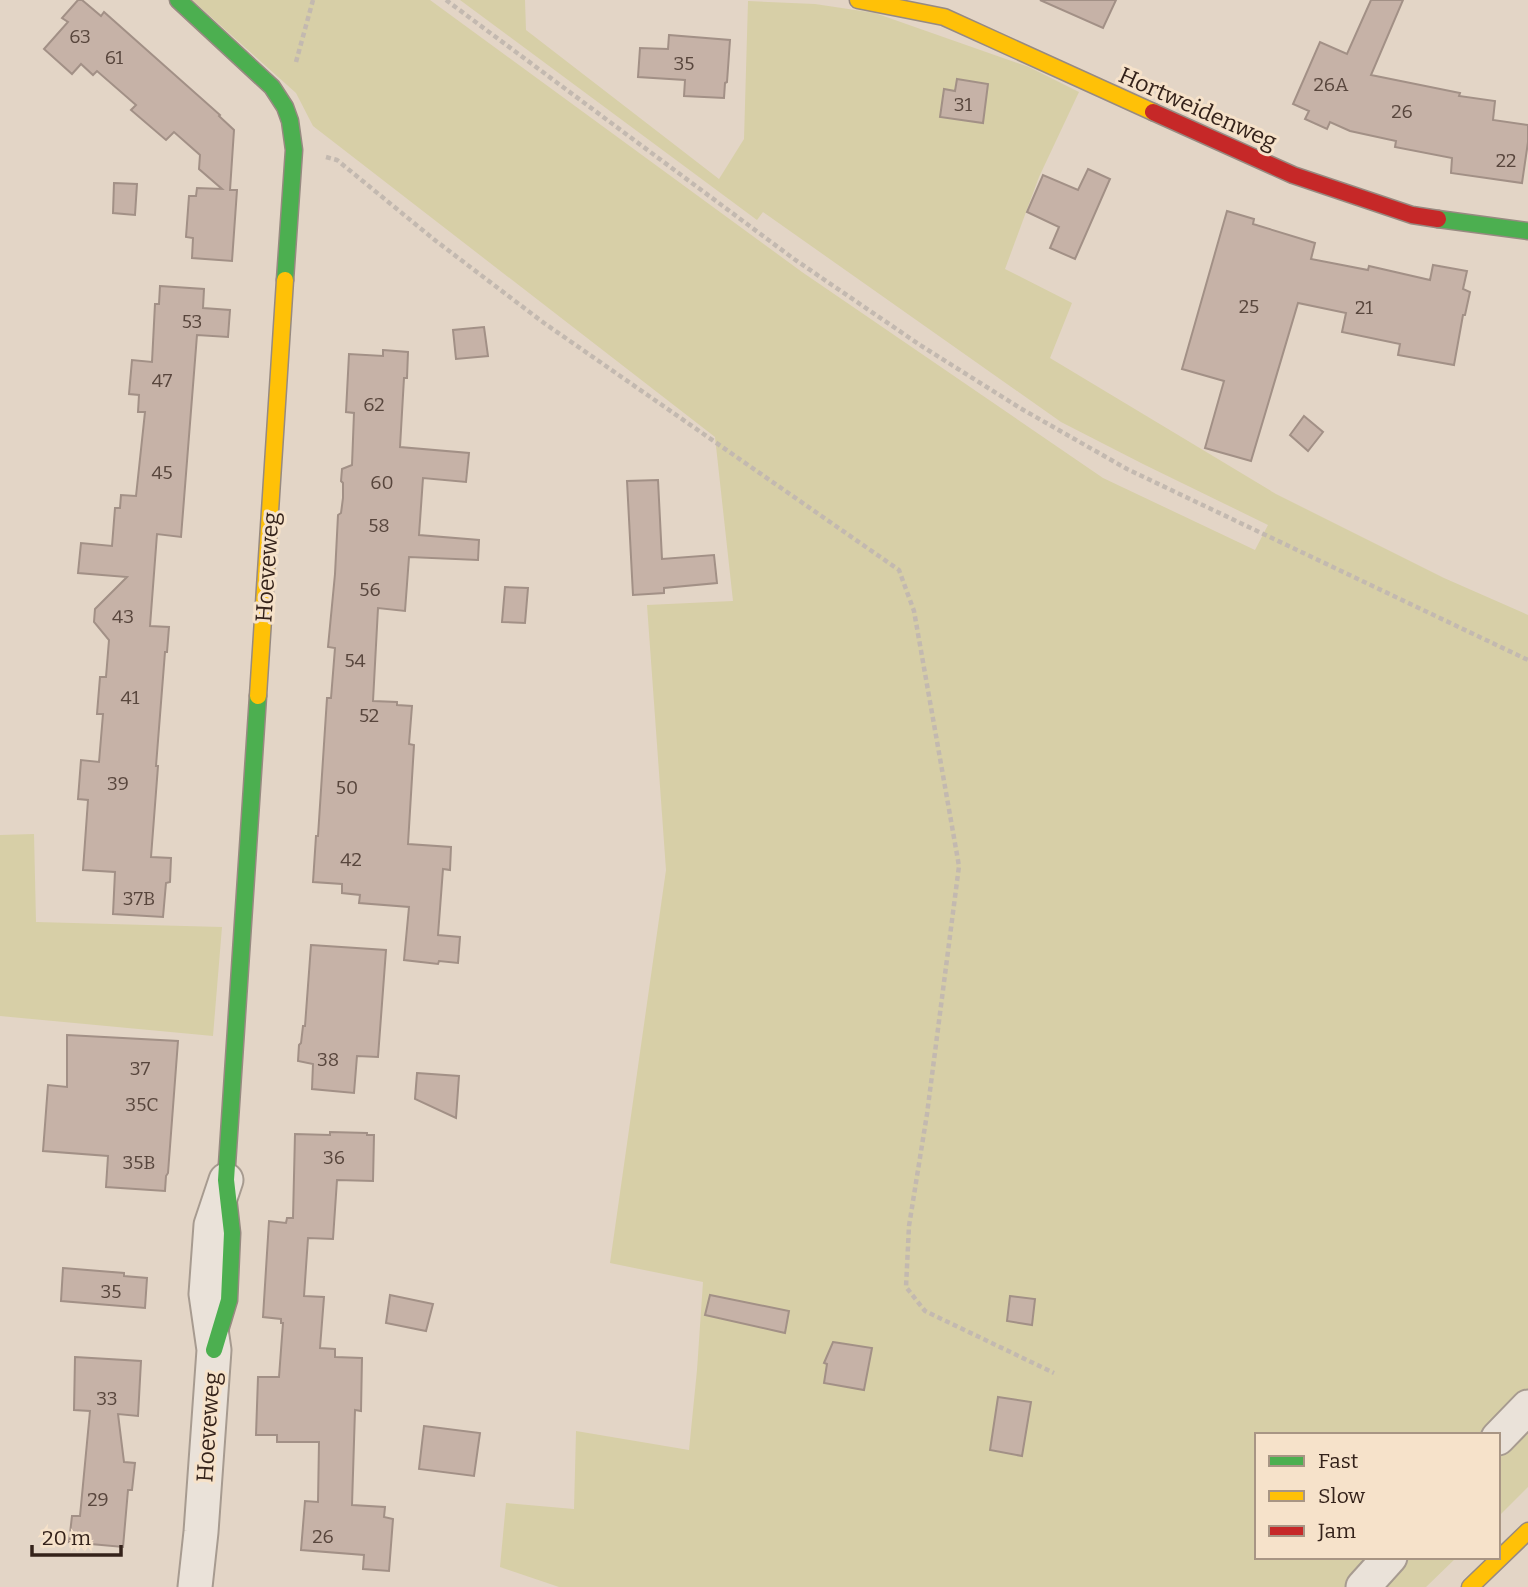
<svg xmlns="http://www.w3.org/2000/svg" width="1528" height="1587" viewBox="0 0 1528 1587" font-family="Bitter,serif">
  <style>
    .green { fill: #d7cfa7 }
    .building { fill: #c6b2a7; stroke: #a29086; stroke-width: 2 }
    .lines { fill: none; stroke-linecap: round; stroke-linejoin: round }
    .street-casing { stroke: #a79b90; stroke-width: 37 }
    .fast-casing { stroke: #978a81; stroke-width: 19 }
    .slow-casing { stroke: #978a81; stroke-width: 19 }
    .jam-casing { stroke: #978a81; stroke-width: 19 }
    .path { stroke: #c3b9b0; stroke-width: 4.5; stroke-dasharray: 5 3.5; stroke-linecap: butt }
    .street { stroke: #eae2d9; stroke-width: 33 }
    .fast { stroke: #4caf50; stroke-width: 16 }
    .slow { stroke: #ffc107; stroke-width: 16 }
    .jam { stroke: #c62828; stroke-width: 16 }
    .labels { text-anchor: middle; stroke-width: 6; stroke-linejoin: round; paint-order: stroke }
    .number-label { font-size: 19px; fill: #58463d }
    .street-label { font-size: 23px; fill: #34221a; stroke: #f6e2ca }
  </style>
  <rect width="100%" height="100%" fill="#e3d5c6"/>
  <g class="green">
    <path d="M192,0H430L802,272L1103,478L1255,550L1268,525L1143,464L1061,422L763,212L757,220L460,0H525L526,30L719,179L744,139L748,1L815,4L875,13L1029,67L1079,92L1039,177L1005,269L1072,303L1050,358L1276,494L1444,578L1528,615V1487L1498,1517V1435H1257V1557H1457L1426,1587H559L500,1567L506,1503L574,1509L576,1431L689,1450L697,1370L703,1282L610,1263L666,870L647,605L733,601L715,437L313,126L296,93Z"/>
    <path d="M34,834L36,922L222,927L213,1036L0,1016V835Z"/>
  </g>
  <g class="building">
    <path d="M78,0H82L101,16L104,12L220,115L219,116L234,130L230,190H237L232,261L192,258L193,238L186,237L189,196H196L197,188L222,189L199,169L200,155L174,132L166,140L131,110L136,105L97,71L93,75L81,64L72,74L44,49L68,22L62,18Z"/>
    <path d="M1040,0H1116L1103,28Z"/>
    <path d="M1371,0H1403L1371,75L1460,93L1459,96L1495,101L1493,120L1528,125V142L1522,183L1451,173L1452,158L1395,147L1396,141L1350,131L1330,122L1327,129L1305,119L1309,111L1293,104L1320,42L1347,54Z"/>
    <path d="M669,35L730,40L727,82L725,83L724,98L684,96L685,80L638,77L640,48L668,49Z"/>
    <path d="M957,79L988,84L983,123L940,117L944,89L955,91Z"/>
    <path d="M1088,169L1110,179L1075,259L1050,248L1059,227L1027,212L1043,175L1078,190Z"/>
    <path d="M114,183L137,184L135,215L113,213Z"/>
    <path d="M1227,211L1254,219L1253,224L1315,243L1311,259L1368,270L1369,266L1430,280L1433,265L1467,271L1463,289L1470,292L1465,315H1463L1454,365L1398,355L1400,344L1342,332L1346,313L1298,303L1251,461L1205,448L1224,381L1182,369Z"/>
    <path d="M160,286L204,289L203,308L230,310L228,337L197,335L181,537L157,534L150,626L169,627L167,652H165L156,766H158L151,857L171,858L170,882L166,883L163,917L113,914L115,872L83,870L88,800L78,799L81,760L99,762L103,714H97L100,677H106L109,640L94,622L95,609L127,577L78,573L81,543L112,546L115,508H120L121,495L136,496L145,412H138L139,395L129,394L132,360L152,362L155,304H159Z"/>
    <path d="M484,327L488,356L456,359L453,330Z"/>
    <path d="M383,350L408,352L407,378H404L400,447L469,453L466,482L423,478L419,535L479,540L478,560L409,557L405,611L378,608L373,701L397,702V705L412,706L409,744L414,745L408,844L451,847L450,870L443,869L438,935L460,937L458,963L439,961L438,964L404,960L409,907L359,903L360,895L342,893V884L313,882L316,836H318L327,698H331L335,648L328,647L335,574L338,515L341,513L343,498V483L341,481L342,469L352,465L354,413L346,412L349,354L383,356Z"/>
    <path d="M1304,416L1323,432L1308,451L1290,435Z"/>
    <path d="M658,480L662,559L714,555L717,583L664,588V593L633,595L627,481Z"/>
    <path d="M505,587L528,588L525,623L502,622Z"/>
    <path d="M311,945L386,950L378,1057L357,1056L354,1093L312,1089L313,1064L298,1061L299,1045L301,1043L303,1026H305Z"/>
    <path d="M67,1035L178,1041L168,1173L166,1176L165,1191L106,1187L108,1156L43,1151L48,1085L67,1087Z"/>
    <path d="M417,1073L459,1076L456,1118L415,1099Z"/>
    <path d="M330,1132L367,1133V1135H374L373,1181L337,1180L333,1239L308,1238L304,1296L324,1297L320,1348L335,1349V1357L362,1358L361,1411L355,1410L352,1505L385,1507L384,1517L393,1519L389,1571L363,1569L364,1555L301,1550L305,1501L318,1502L319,1442H277V1435H256L258,1377H279L283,1323H281V1319L263,1317L269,1221L286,1223L287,1218H293L295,1134L330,1135Z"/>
    <path d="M63,1268L124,1273V1276L147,1278L145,1308L61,1301Z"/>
    <path d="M390,1295L433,1304L426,1331L386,1323Z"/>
    <path d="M710,1295L789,1311L785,1333L705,1315Z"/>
    <path d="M1010,1296L1035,1299L1032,1325L1007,1321Z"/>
    <path d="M833,1342L872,1348L864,1390L824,1383L827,1364L824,1363Z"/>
    <path d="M75,1357L141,1361L138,1416L118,1414L124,1462L135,1463L132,1490H128L123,1547L69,1542L72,1516H80L90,1411L74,1410Z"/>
    <path d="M998,1397L1031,1402L1022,1456L990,1450Z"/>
    <path d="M424,1426L480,1433L474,1476L419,1469Z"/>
  </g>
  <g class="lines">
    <g class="street-casing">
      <g id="street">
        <path d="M1498,1438L1528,1407"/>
        <path d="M195,1587L201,1532L214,1350L206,1294L211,1225L226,1180"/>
        <path d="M1363,1587L1390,1557"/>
      </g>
    </g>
    <g class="fast-casing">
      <g id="fast">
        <path d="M178,0L272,87L285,107L290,121L294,150L285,280"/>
        <path d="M1438,219L1528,231"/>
        <path d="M214,1350L229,1300L232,1233L226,1180L258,696"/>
      </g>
    </g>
    <g class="slow-casing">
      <g id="slow">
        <path d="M858,0L944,17L1153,112"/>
        <path d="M258,696L285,280"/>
        <path d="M1470,1587L1528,1531"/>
      </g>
    </g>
    <g class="jam-casing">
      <path id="jam" d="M1153,112L1293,175L1412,215L1438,219"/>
    </g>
    <g class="path">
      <path d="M446,0L794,259L920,345L1020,408L1127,469L1528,660"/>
      <path d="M296,62L313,0"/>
      <path d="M326,157L337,160L436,241L544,323L899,570L914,611L959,866L927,1114L909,1226L906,1287L925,1311L1054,1373"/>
    </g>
    <use href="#street" class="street"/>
    <use href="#fast" class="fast"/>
    <use href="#slow" class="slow"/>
    <use href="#jam" class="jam"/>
  </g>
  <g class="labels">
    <g class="number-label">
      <text x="80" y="43">63</text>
      <text x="114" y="64">61</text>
      <text x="684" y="70">35</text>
      <text x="1331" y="91">26A</text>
      <text x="963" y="111">31</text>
      <text x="1402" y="118">26</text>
      <text x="1506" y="167">22</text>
      <text x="1249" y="313">25</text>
      <text x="1364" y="314">21</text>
      <text x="192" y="328">53</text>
      <text x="162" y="387">47</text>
      <text x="374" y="411">62</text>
      <text x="162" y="479">45</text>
      <text x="382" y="489">60</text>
      <text x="379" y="532">58</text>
      <text x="370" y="596">56</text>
      <text x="123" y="623">43</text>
      <text x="355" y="667">54</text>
      <text x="130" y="704">41</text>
      <text x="369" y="722">52</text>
      <text x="118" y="790">39</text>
      <text x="347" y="794">50</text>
      <text x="351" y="866">42</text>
      <text x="139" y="905">37B</text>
      <text x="328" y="1066">38</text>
      <text x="140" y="1075">37</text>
      <text x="142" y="1111">35C</text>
      <text x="334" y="1164">36</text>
      <text x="139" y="1169">35B</text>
      <text x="111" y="1298">35</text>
      <text x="107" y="1405">33</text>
      <text x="98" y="1506">29</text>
      <text x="323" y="1543">26</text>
    </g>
    <g class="street-label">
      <text transform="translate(1198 108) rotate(24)" y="8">Hortweidenweg</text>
      <text transform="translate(267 567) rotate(-86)" y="8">Hoeveweg</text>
      <text transform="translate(208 1427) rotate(-86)" y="8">Hoeveweg</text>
    </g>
  </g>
  <rect x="1255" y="1433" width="245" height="126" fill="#f6e2ca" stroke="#a89584" stroke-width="2"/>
  <rect x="1269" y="1456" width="35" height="10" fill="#4caf50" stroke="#a89584" stroke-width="2"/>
  <text x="1318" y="1468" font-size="21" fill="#34221a">Fast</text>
  <rect x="1269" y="1491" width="35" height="10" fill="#ffc107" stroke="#a89584" stroke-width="2"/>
  <text x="1318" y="1503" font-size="21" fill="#34221a">Slow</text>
  <rect x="1269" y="1526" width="35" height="10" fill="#c62828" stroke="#a89584" stroke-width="2"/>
  <text x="1318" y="1538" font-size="21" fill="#34221a">Jam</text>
  <path d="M32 1545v10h89v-10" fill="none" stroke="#34221a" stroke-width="3.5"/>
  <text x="42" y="1545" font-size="21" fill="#34221a" stroke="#f6e2ca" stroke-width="5" paint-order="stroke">20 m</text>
</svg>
